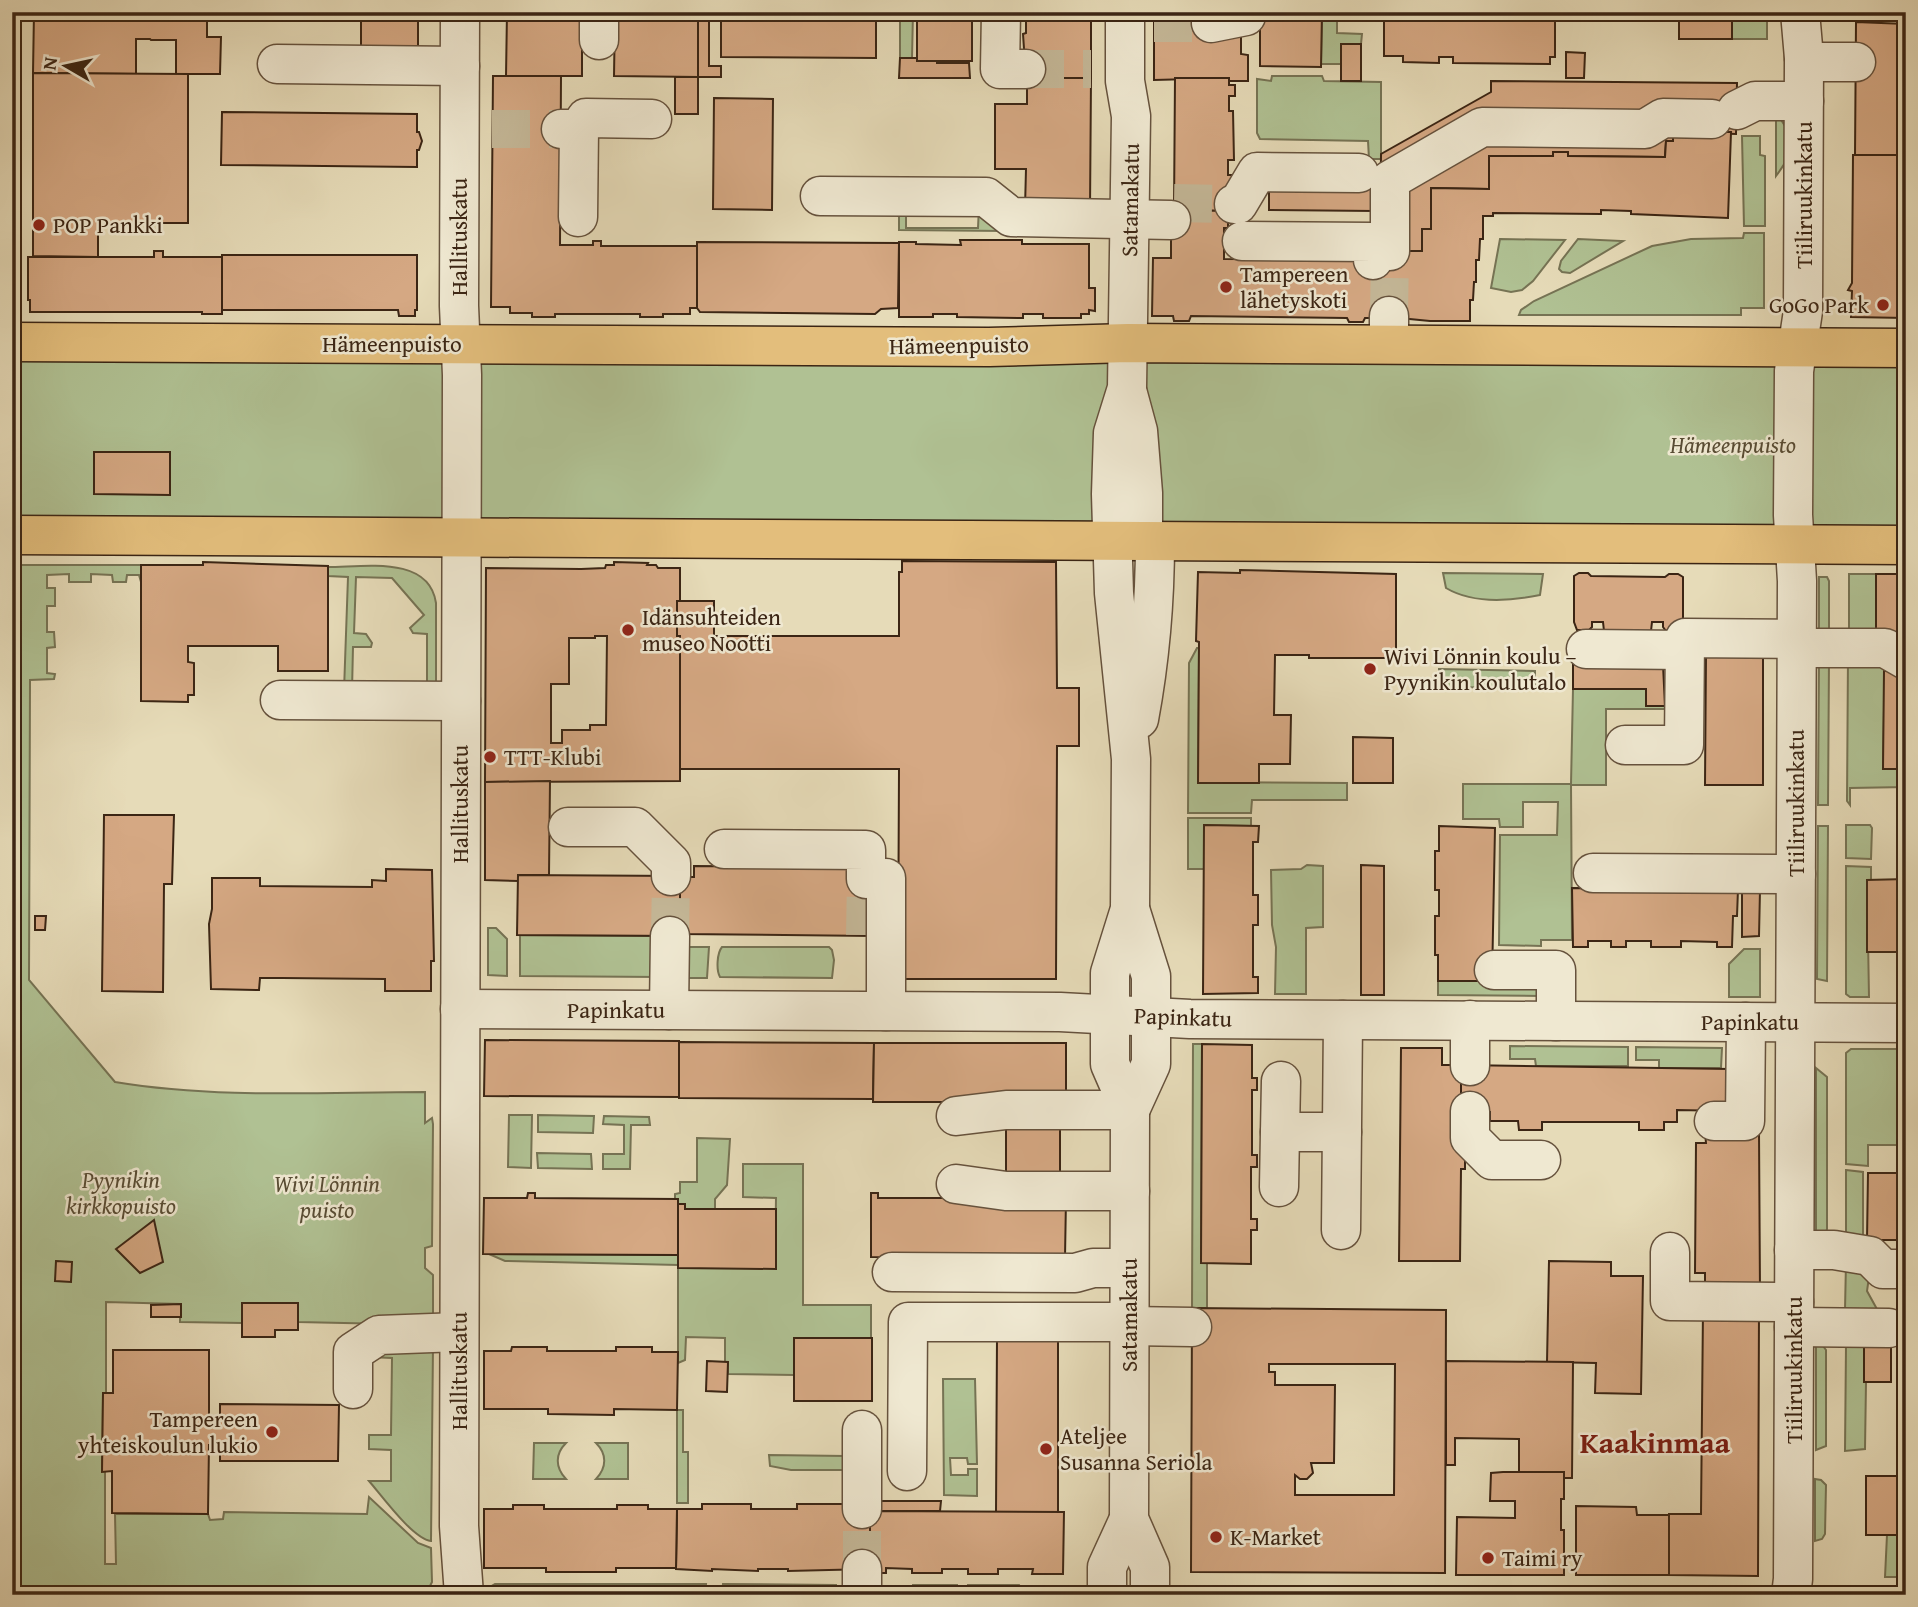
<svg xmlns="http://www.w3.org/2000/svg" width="1918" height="1607" viewBox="0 0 1918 1607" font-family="'Gentium Book Plus',serif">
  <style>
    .green { fill: #b0c193; stroke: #767354; stroke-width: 2 }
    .building { fill: #d5a883; stroke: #3b2514; stroke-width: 2; fill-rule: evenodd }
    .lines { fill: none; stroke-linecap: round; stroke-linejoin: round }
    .minor-tunnel { stroke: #c4b797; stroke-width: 38; stroke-dasharray: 38 19; stroke-linecap: butt }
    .minor-casing { stroke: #66523d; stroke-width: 41 }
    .major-casing { stroke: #3b2514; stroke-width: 41 }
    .minor { stroke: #efe8d1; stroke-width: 38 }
    .major { stroke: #e3be7c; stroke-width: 38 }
    .poi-dot { fill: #8f2418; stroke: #efe8d1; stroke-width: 2.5 }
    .labels { text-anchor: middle; stroke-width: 5; stroke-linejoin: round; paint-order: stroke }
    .street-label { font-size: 23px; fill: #3b2514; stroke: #efe8d1 }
    .poi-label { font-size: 23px; fill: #3b2514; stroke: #efe8d1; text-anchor: start }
    .park-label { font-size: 23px; font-style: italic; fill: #584c34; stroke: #efe8d1 }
    .district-label { font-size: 30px; font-weight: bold; fill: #7a1f14; stroke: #efe8d1 }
  </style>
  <rect width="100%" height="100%" fill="#e6dbb8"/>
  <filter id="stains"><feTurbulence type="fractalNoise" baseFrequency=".00286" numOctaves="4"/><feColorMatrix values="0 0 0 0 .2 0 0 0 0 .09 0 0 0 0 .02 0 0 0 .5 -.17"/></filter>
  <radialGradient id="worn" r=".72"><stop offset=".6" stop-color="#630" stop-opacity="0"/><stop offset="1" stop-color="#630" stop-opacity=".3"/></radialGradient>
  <g class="green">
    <path d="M900,12H913L912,58H900Z"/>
    <path d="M1322,12H1337V33L1362,34L1361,44H1341V64H1321Z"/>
    <rect x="1732" y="12" width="35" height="27"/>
    <path d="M1272,76H1322L1324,81L1381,82V159H1369L1368,141L1260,139L1257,133V79L1271,81Z"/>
    <path d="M1776,113C1797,140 1796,149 1776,176Z"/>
    <path d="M1742,136H1760V155L1765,156V226H1744Z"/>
    <path d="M899,204H906V228H978L979,206L1003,231L899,230Z"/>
    <path d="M1744,233H1764V308H1741V315H1519L1521,310L1534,301L1652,246L1691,239L1743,238Z"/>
    <path d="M1500,239L1565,240L1533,281L1522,290L1511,292L1491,288Z"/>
    <path d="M1578,239L1623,241L1570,273L1562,272L1559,269L1561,261Z"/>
    <path d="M12,357L1906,366V527L12,518Z"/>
    <path d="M12,565H141V582L139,575H127L126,582H113L112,575L91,574V582H69V574L47,575V588H55V606H47V632H54L55,647L47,648V673L55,674L54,679L30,680L29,980L115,1082C217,1099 323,1092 425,1092V1123L432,1118L433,1124L432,1246L425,1248V1268L433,1275V1316L390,1324L298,1322L297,1303H242V1323L180,1322V1304L106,1302V1393L103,1394L102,1471L105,1472V1564H116L115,1514H208L210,1520L223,1519L224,1512L367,1514L369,1497L418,1543L431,1548L432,1582L429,1588L424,1589V1595H12Z"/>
    <path d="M328,567C364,567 429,555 436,603V689L427,684V634L413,633L410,628L424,615L392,578L356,577L354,633L366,634L372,643L371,647H353L352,691H344L348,577L328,576Z"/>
    <path d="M1443,573L1543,574L1540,595C1511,601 1473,604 1446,588Z"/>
    <path d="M1849,574H1876V631L1849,637Z"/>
    <path d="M1819,577H1827L1829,581V637H1819Z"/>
    <path d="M1197,648H1199L1198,782L1347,783V800H1252L1251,813H1188L1189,663Z"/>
    <path d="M1848,656H1885L1883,768L1904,769L1906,787L1850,788V805L1847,801Z"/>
    <path d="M1819,659L1829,660L1828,805H1818Z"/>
    <path d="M1439,669L1535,671V688L1439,687Z"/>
    <path d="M1573,689H1646V706H1665V709H1606V785H1571L1572,940H1541V946L1499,945L1500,835H1557L1558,802H1523V827H1500L1499,819H1463V784H1571Z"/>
    <path d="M1188,818H1251V826L1204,825V869H1188Z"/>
    <path d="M1846,825H1870L1872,828L1871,859L1846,858Z"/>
    <path d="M1818,826H1828L1827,981L1817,979Z"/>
    <path d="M1307,865L1323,866V927L1306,928V994H1275L1276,947L1272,925L1271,870L1301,869Z"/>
    <path d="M1846,866L1871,867V880H1867L1869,997H1850L1846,994Z"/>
    <path d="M488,928H496L507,939V976L488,975Z"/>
    <path d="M520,935L662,936L659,977L520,976Z"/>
    <path d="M680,947H709L707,978H679Z"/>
    <path d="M722,947H829L832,950L834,960L832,978L720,977C716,970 717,953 722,947Z"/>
    <path d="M1744,949H1760V997H1729V964Z"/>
    <path d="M1541,979V996L1438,995V981Z"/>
    <path d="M1193,1044H1202L1201,1263H1207V1308H1192Z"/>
    <path d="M1510,1046L1628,1047V1066H1536L1535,1059H1510Z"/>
    <path d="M1636,1047L1722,1048L1721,1068H1659V1060H1636Z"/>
    <path d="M1851,1049H1904V1092L1898,1095L1897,1145H1868V1166L1846,1164V1053Z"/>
    <path d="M1816,1068L1827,1077V1229L1826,1234L1816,1239Z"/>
    <path d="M509,1115H532L531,1168L508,1167Z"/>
    <path d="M538,1115L594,1116L593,1133L538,1132Z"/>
    <path d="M604,1116L649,1117L650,1125H631L630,1169H603V1154H624V1125L603,1124Z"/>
    <path d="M697,1138L730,1139L727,1185L715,1199V1209H685L678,1204V1199H675V1194L680,1193V1182H697Z"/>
    <path d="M537,1153L591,1154L592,1169L538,1168Z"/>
    <path d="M743,1164H803V1305H871V1338H794V1375L728,1374V1363L725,1362V1338L686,1337L685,1360L678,1363V1268H775L776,1198L743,1197Z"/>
    <path d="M1846,1170L1863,1172V1244H1846Z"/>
    <path d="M489,1254L678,1255V1265L505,1261Z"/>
    <path d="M1846,1262L1869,1277L1867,1291L1878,1311L1845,1310Z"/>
    <path d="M433,1346L431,1541C413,1539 382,1496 369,1481H391V1450L369,1449V1435H391L392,1358L370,1357V1351Z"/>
    <path d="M1816,1346H1823L1826,1350V1446L1816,1450Z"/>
    <path d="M1846,1346H1865L1864,1381L1866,1382L1865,1449L1845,1451Z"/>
    <path d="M943,1379H975L977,1464H968L967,1458H950L951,1475H968V1469H977V1496L944,1495Z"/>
    <path d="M677,1410H683V1452H688V1503H677Z"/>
    <path d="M534,1443H566C555,1454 555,1467 566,1479H533Z"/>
    <path d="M596,1443H628V1479H596C607,1467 607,1454 596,1443Z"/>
    <path d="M769,1455L845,1456V1470H791L770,1466Z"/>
    <path d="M1815,1479L1821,1480L1826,1485L1825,1534L1822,1539L1815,1541Z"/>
    <path d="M1887,1535H1906V1577H1885Z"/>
    <path d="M495,1584H706L705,1595H488V1588Z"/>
    <path d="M723,1584L836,1585V1595H722Z"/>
    <rect x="913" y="1585" width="44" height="10"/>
    <path d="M968,1585H1019L1021,1588L1020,1595H968Z"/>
    <path d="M1867,1590H1906V1595H1845L1851,1592Z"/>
    <path d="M1203,1591L1435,1592L1440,1595H1199Z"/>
    <path d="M1596,1592L1756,1593L1759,1595H1591Z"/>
  </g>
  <g class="building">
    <path d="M34,12H207V37H221L220,74H176V40H151L150,39H136V74L33,73Z"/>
    <rect x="308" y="12" width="39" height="4"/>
    <path d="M361,12H418V57L361,56Z"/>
    <path d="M507,12H582V76H506Z"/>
    <path d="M615,12H698V77L614,76Z"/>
    <path d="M698,12H709V66H721V77H698Z"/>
    <path d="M721,12H876V58L721,57Z"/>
    <rect x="917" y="12" width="55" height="49"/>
    <path d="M1026,12H1091V78H1026L1023,34L1026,33Z"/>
    <path d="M1154,12H1211L1241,26V54L1248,55V81H1229V78L1154,80Z"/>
    <path d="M1260,12H1322L1321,67L1260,66Z"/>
    <path d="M1384,12H1555V57H1550V64L1453,63V57H1439V63L1403,62V56H1384Z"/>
    <rect x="1679" y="12" width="53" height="27"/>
    <path d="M1856,22L1906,24V155H1855Z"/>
    <rect x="1341" y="44" width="20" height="37"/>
    <path d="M1566,52L1585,53L1584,78H1566Z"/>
    <path d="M900,58H917V61H937V63H969L970,78H899Z"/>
    <path d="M33,73L188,74V223H98V257L33,256Z"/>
    <path d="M493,76H561L560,245H593V241H601V246H697V308H690V314H663V317H640V314H555V317H532V313H510V307H491Z"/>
    <rect x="675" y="77" width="23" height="37"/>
    <path d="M1027,78H1091L1090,209L1025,208L1026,169H995V104H1027Z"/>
    <path d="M1175,78H1229V85H1235V96H1229V111H1233L1234,160H1228V175H1232V194L1228,211L1174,210Z"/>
    <path d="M1491,81L1737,83L1736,134L1673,132V141H1666L1665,157L1568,156V152H1553V156H1489V189L1431,188V229H1422V251H1380L1381,154L1491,92Z"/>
    <path d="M714,98L773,99L772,210L713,209Z"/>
    <path d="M222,112L417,114V132H419L422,141L419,150H417V167L221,165Z"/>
    <path d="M1673,132H1731L1728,218L1631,214V211L1601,210V214L1493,213V216H1483V239H1480L1479,260H1476V282H1474L1473,300H1470V321H1430L1379,316L1380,251H1422V229H1431V188L1489,189V156H1553V152H1568V156L1665,157L1666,141H1673Z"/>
    <path d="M1853,155H1906V318L1851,317L1852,291L1848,290L1852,283Z"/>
    <path d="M1269,185L1375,186V211L1269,210Z"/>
    <path d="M1171,210L1228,211V228H1224V259L1380,260V318H1365L1363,322H1349L1347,318L1191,316L1189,321H1174L1173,316H1152L1153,258H1171Z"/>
    <path d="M960,240H1022V244H1089V288H1095V311L1089,310V314H1081V318H1043V314H1023V318L957,317V314H933V317H899V242H916V244L961,245Z"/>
    <path d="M697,242L899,243L898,308L881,309L875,314L700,312L697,308Z"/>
    <path d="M154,251H163V257H222V314H202V312H30V300H28V257H154Z"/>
    <path d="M222,255H417V310H415V316H399L398,310H222Z"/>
    <path d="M94,452H170V495L94,494Z"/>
    <path d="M902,561L1056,562L1057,688H1079V746H1057L1056,979H898L899,769H680V636H677V601H714V636H899V572H902Z"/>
    <path d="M203,562L328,566V671H278V646H188V662L194,663V695H188V702L141,701V565H203Z"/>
    <path d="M614,562L648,563L647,565H656L658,568H680V601H677V636H680V781L485,782L486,568L581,569L605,568L606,565H614ZM595,636H607L606,725H590V730H562V743H551V684H569V638H595Z"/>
    <path d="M1240,570L1396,574V658H1309V655H1275L1274,715H1291L1290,764H1259V783H1198L1199,642L1196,641L1198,572L1240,573Z"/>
    <path d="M1579,573H1588L1591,576L1665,577L1669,574H1678L1683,577V622L1678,631H1666L1663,627V622H1652L1651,631H1604L1603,622H1592V627L1589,630H1577L1574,622V576Z"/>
    <rect x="1876" y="574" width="30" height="58"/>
    <path d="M1706,651H1763V785H1705Z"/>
    <path d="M1573,664L1663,665L1665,706H1646V689H1573Z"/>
    <path d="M1884,671H1906V769H1883Z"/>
    <path d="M1353,737L1393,738V783H1353Z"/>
    <path d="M550,781L549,875H518V881L485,880V782Z"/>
    <path d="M104,815H174L172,884H164L163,992L102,991Z"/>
    <path d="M1204,825L1259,826L1258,842H1253V895H1258V925H1253V977H1258V993L1203,994Z"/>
    <path d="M1439,826L1495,828L1492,981H1438V955H1435V916H1439V890H1435V851H1439Z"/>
    <path d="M1361,865L1384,866V995H1361Z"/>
    <path d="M694,866L858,867L873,879V936L680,934V877H694Z"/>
    <path d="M386,869L432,870L434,961H431V991H385V979L282,978H260L259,990L211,989L209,924L212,909V878H260V886L372,887V880L386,881Z"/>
    <path d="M518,875L680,876V936L517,935Z"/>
    <path d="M1906,879V952H1867V880Z"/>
    <path d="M1572,888L1738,889L1737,916H1733L1732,947H1717V942L1681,941V947H1651V941H1626V947H1611V941H1588V947H1573Z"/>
    <path d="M1742,890H1760L1759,936L1742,937Z"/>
    <path d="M35,916H46L45,930H35Z"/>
    <path d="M485,1040L679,1041V1097L484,1096Z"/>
    <path d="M679,1042L874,1043L873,1099L679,1098Z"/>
    <path d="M874,1043H1066V1102H873Z"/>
    <path d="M1202,1044L1252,1045V1078H1257V1090H1252V1155H1257V1167H1251V1219H1257V1230H1251V1264L1201,1263Z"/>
    <path d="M1401,1048H1442V1065H1461V1111L1465,1143V1169H1461L1460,1261H1399Z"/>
    <path d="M1461,1065L1730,1069V1111L1677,1110V1122H1664V1130H1639V1122H1542V1130H1519L1518,1121H1490V1112L1461,1111Z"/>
    <rect x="1006" y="1118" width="54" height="65"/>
    <path d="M1705,1132H1759L1760,1294L1705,1283V1273H1695L1696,1143H1706Z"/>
    <path d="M1868,1173H1906V1240H1867Z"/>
    <path d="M528,1193H535V1198L678,1199V1255L483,1254L484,1198H527Z"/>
    <path d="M871,1193H878V1198H1066L1065,1258L871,1257Z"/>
    <path d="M678,1204H685V1209H776V1269L678,1268Z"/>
    <path d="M154,1220L163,1262L140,1273L116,1249Z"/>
    <path d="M56,1261L72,1262L71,1282L55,1281Z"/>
    <path d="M1549,1261L1611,1262V1276H1643L1641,1394L1595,1393L1596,1363L1547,1362Z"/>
    <path d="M242,1303H298V1330H275V1337H242Z"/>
    <path d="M181,1304V1317H151V1305Z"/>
    <path d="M1192,1308L1446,1310L1445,1573L1191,1572ZM1269,1364H1395L1394,1495H1295V1475L1300,1479H1307L1313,1473L1311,1463H1334L1335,1385H1275V1372H1269Z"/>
    <path d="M1703,1309L1759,1310L1758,1576L1669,1575V1514H1701Z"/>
    <rect x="794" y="1338" width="78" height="63"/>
    <path d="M997,1338L1058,1339V1512H996Z"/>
    <rect x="1864" y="1345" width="27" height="37"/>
    <path d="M512,1347H547V1351H616V1347H652V1352H678L677,1410L614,1409V1415L548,1414V1409H484V1351H511Z"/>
    <path d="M113,1350H209V1422H220V1404L339,1405L338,1461H220V1445H209L208,1514L112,1513V1471L102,1472L103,1393H113Z"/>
    <path d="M707,1361L728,1362L727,1392L706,1391Z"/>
    <path d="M1446,1361L1573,1362L1572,1478H1564V1472H1519V1439L1455,1438V1465H1446Z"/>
    <path d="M1503,1472H1564V1499H1561V1530H1564V1575H1456L1457,1517L1515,1518V1501H1490L1491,1473Z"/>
    <path d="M1866,1476H1897V1483H1906V1535H1866Z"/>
    <path d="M871,1501H941L940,1511H871Z"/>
    <path d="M702,1504H751V1509H797V1504H844L870,1509V1569L788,1571V1569H758V1571L712,1569V1571L676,1569L677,1509H702Z"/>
    <path d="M513,1505H544V1509H617V1505H648V1509H677L676,1568H616V1572H546V1568H484V1509H513Z"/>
    <path d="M1576,1506L1636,1507L1637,1515H1669V1575H1576Z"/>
    <path d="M870,1511L1064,1512L1063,1574H1032L1033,1569H998V1574H968V1569H942V1573H912V1569L886,1568V1573H875L870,1569Z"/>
  </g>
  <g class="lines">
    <g class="minor-tunnel">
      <path d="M1154,23H1211"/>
      <path d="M1026,69H1091"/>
      <path d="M492,129H561"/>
      <path d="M1174,203L1234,204"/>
      <path d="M1389,316L1390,251"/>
      <path d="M865,935L866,879"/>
      <path d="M670,936L671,876"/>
      <path d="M862,1569V1509"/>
    </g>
    <g class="minor-casing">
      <g id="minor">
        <path d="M460,12L459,306L462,375L459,1526L464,1595"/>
        <path d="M1001,12L1000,69H1026"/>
        <path d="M1125,12V81L1131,116L1127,388L1113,433L1111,494L1114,593L1131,759L1130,909L1110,973V1064L1130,1110L1129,1519L1150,1567V1595"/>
        <path d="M1211,23L1246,16"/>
        <path d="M599,40V12"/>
        <path d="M1804,58L1818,62H1856"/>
        <path d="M277,64L460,66"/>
        <path d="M1737,110L1755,101H1804"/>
        <path d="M561,129H579L586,118L652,119"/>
        <path d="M820,196L986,197L1011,217L1171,220"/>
        <path d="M1234,204H1238L1257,172L1359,173"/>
        <path d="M578,217L579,129"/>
        <path d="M1242,241L1373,242V260"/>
        <path d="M1390,251V180L1482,127L1645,129L1663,118L1712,119"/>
        <path d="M1389,344V316"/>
        <path d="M1128,394L1138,431L1143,493V541"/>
        <path d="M1797,648H1885L1906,660"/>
        <path d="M1586,649L1685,650"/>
        <path d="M280,700L461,701"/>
        <path d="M1139,719C1150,660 1155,602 1155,541"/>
        <path d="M1625,745H1684L1685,638L1797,639"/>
        <path d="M568,827H635L671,863V876"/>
        <path d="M724,849L866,850V879"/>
        <path d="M1593,873L1796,874"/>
        <path d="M1494,970H1556V1021"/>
        <path d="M460,1009L1060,1012L1190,1019L1906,1023"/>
        <path d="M669,1010L670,936"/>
        <path d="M886,1011V878"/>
        <path d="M1470,1066V1020"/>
        <path d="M1130,1110L1151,1064V976L1130,909"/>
        <path d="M1470,1111V1138L1492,1160H1541"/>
        <path d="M956,1116L1006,1110H1130"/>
        <path d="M1714,1121H1745L1746,1022"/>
        <path d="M1280,1132L1281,1081"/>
        <path d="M956,1184L1006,1191H1130"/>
        <path d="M1279,1187L1280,1132H1342"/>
        <path d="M1341,1230L1343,1020"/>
        <path d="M1794,1250H1834L1870,1256L1883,1269H1906"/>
        <path d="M1670,1252V1301L1794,1302"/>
        <path d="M892,1272L1075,1273L1093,1268H1129"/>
        <path d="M1129,1326L1192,1327"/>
        <path d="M1794,1327L1889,1328"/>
        <path d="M353,1389V1352L379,1335L459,1332"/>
        <path d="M907,1471L908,1322H1129"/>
        <path d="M862,1509V1430"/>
        <path d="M862,1569V1595"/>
        <path d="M1107,1595V1567L1129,1519"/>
        <path d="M1791,1595L1793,1579L1797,581L1793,515L1794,371L1803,311L1804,58L1800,12"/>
      </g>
    </g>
    <g class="major-casing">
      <g id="major">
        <path d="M12,342L989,347L1128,343L1906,348"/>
        <path d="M12,535L1906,545"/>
      </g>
    </g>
    <use href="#minor" class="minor"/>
    <use href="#major" class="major"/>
  </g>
  <g class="poi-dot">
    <circle cx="39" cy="225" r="7"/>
    <circle cx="1226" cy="287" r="7"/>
    <circle cx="1883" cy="305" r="7"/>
    <circle cx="628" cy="630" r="7"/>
    <circle cx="1370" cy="669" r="7"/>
    <circle cx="490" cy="757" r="7"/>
    <circle cx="272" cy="1432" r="7"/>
    <circle cx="1046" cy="1449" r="7"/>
    <circle cx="1216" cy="1537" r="7"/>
    <circle cx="1488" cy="1558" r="7"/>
  </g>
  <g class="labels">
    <g class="street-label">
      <text transform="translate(1804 195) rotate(-90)" y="8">Tiiliruukinkatu</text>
      <text transform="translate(1130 200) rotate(-89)" y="8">Satamakatu</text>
      <text transform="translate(459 237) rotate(-90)" y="8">Hallituskatu</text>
      <text x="392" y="352">Hämeenpuisto</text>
      <text transform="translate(959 345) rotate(-1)" y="8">Hämeenpuisto</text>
      <text transform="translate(1796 803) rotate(-90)" y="8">Tiiliruukinkatu</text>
      <text transform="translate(460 804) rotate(-90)" y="8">Hallituskatu</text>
      <text x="616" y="1018">Papinkatu</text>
      <text transform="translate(1183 1017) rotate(2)" y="8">Papinkatu</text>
      <text x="1750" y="1030">Papinkatu</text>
      <text transform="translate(1129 1315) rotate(-90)" y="8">Satamakatu</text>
      <text transform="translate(1794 1370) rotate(-90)" y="8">Tiiliruukinkatu</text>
      <text transform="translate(459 1371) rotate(-90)" y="8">Hallituskatu</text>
    </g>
    <g class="poi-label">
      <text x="53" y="233">POP Pankki</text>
      <text x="1240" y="282">Tampereen<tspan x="1240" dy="26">lähetyskoti</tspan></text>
      <text x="1869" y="313" text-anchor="end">GoGo Park</text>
      <text x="642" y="625">Idänsuhteiden<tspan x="642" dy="26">museo Nootti</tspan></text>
      <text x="1384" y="664">Wivi Lönnin koulu –<tspan x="1384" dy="26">Pyynikin koulutalo</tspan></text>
      <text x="504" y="765">TTT-Klubi</text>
      <text x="258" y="1427" text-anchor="end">Tampereen<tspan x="258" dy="26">yhteiskoulun lukio</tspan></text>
      <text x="1060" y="1444">Ateljee<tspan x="1060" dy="26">Susanna Seriola</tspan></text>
      <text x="1230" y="1545">K-Market</text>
      <text x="1502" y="1566">Taimi ry</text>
    </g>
    <g class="park-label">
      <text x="1733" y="453">Hämeenpuisto</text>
      <text x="121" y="1188">Pyynikin<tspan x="121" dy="26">kirkkopuisto</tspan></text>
      <text x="327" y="1192">Wivi Lönnin<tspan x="327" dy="26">puisto</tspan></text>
    </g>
    <g class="district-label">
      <text x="1655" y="1453">Kaakinmaa</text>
    </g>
  </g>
  <rect width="1918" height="1607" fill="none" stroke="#e6dbb8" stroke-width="42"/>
  <rect x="14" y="14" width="1890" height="1579" fill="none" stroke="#3b2514" stroke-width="3.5"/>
  <rect x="21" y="21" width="1876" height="1565" fill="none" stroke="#3b2514" stroke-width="2"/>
  <g transform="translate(66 66) rotate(279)" stroke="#efe8d1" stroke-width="5" paint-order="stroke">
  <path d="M0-5L12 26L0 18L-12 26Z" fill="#3b2514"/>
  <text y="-10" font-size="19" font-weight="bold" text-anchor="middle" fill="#3b2514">N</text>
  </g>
  <rect width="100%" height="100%" filter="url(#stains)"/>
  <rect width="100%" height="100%" fill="url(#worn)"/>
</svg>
